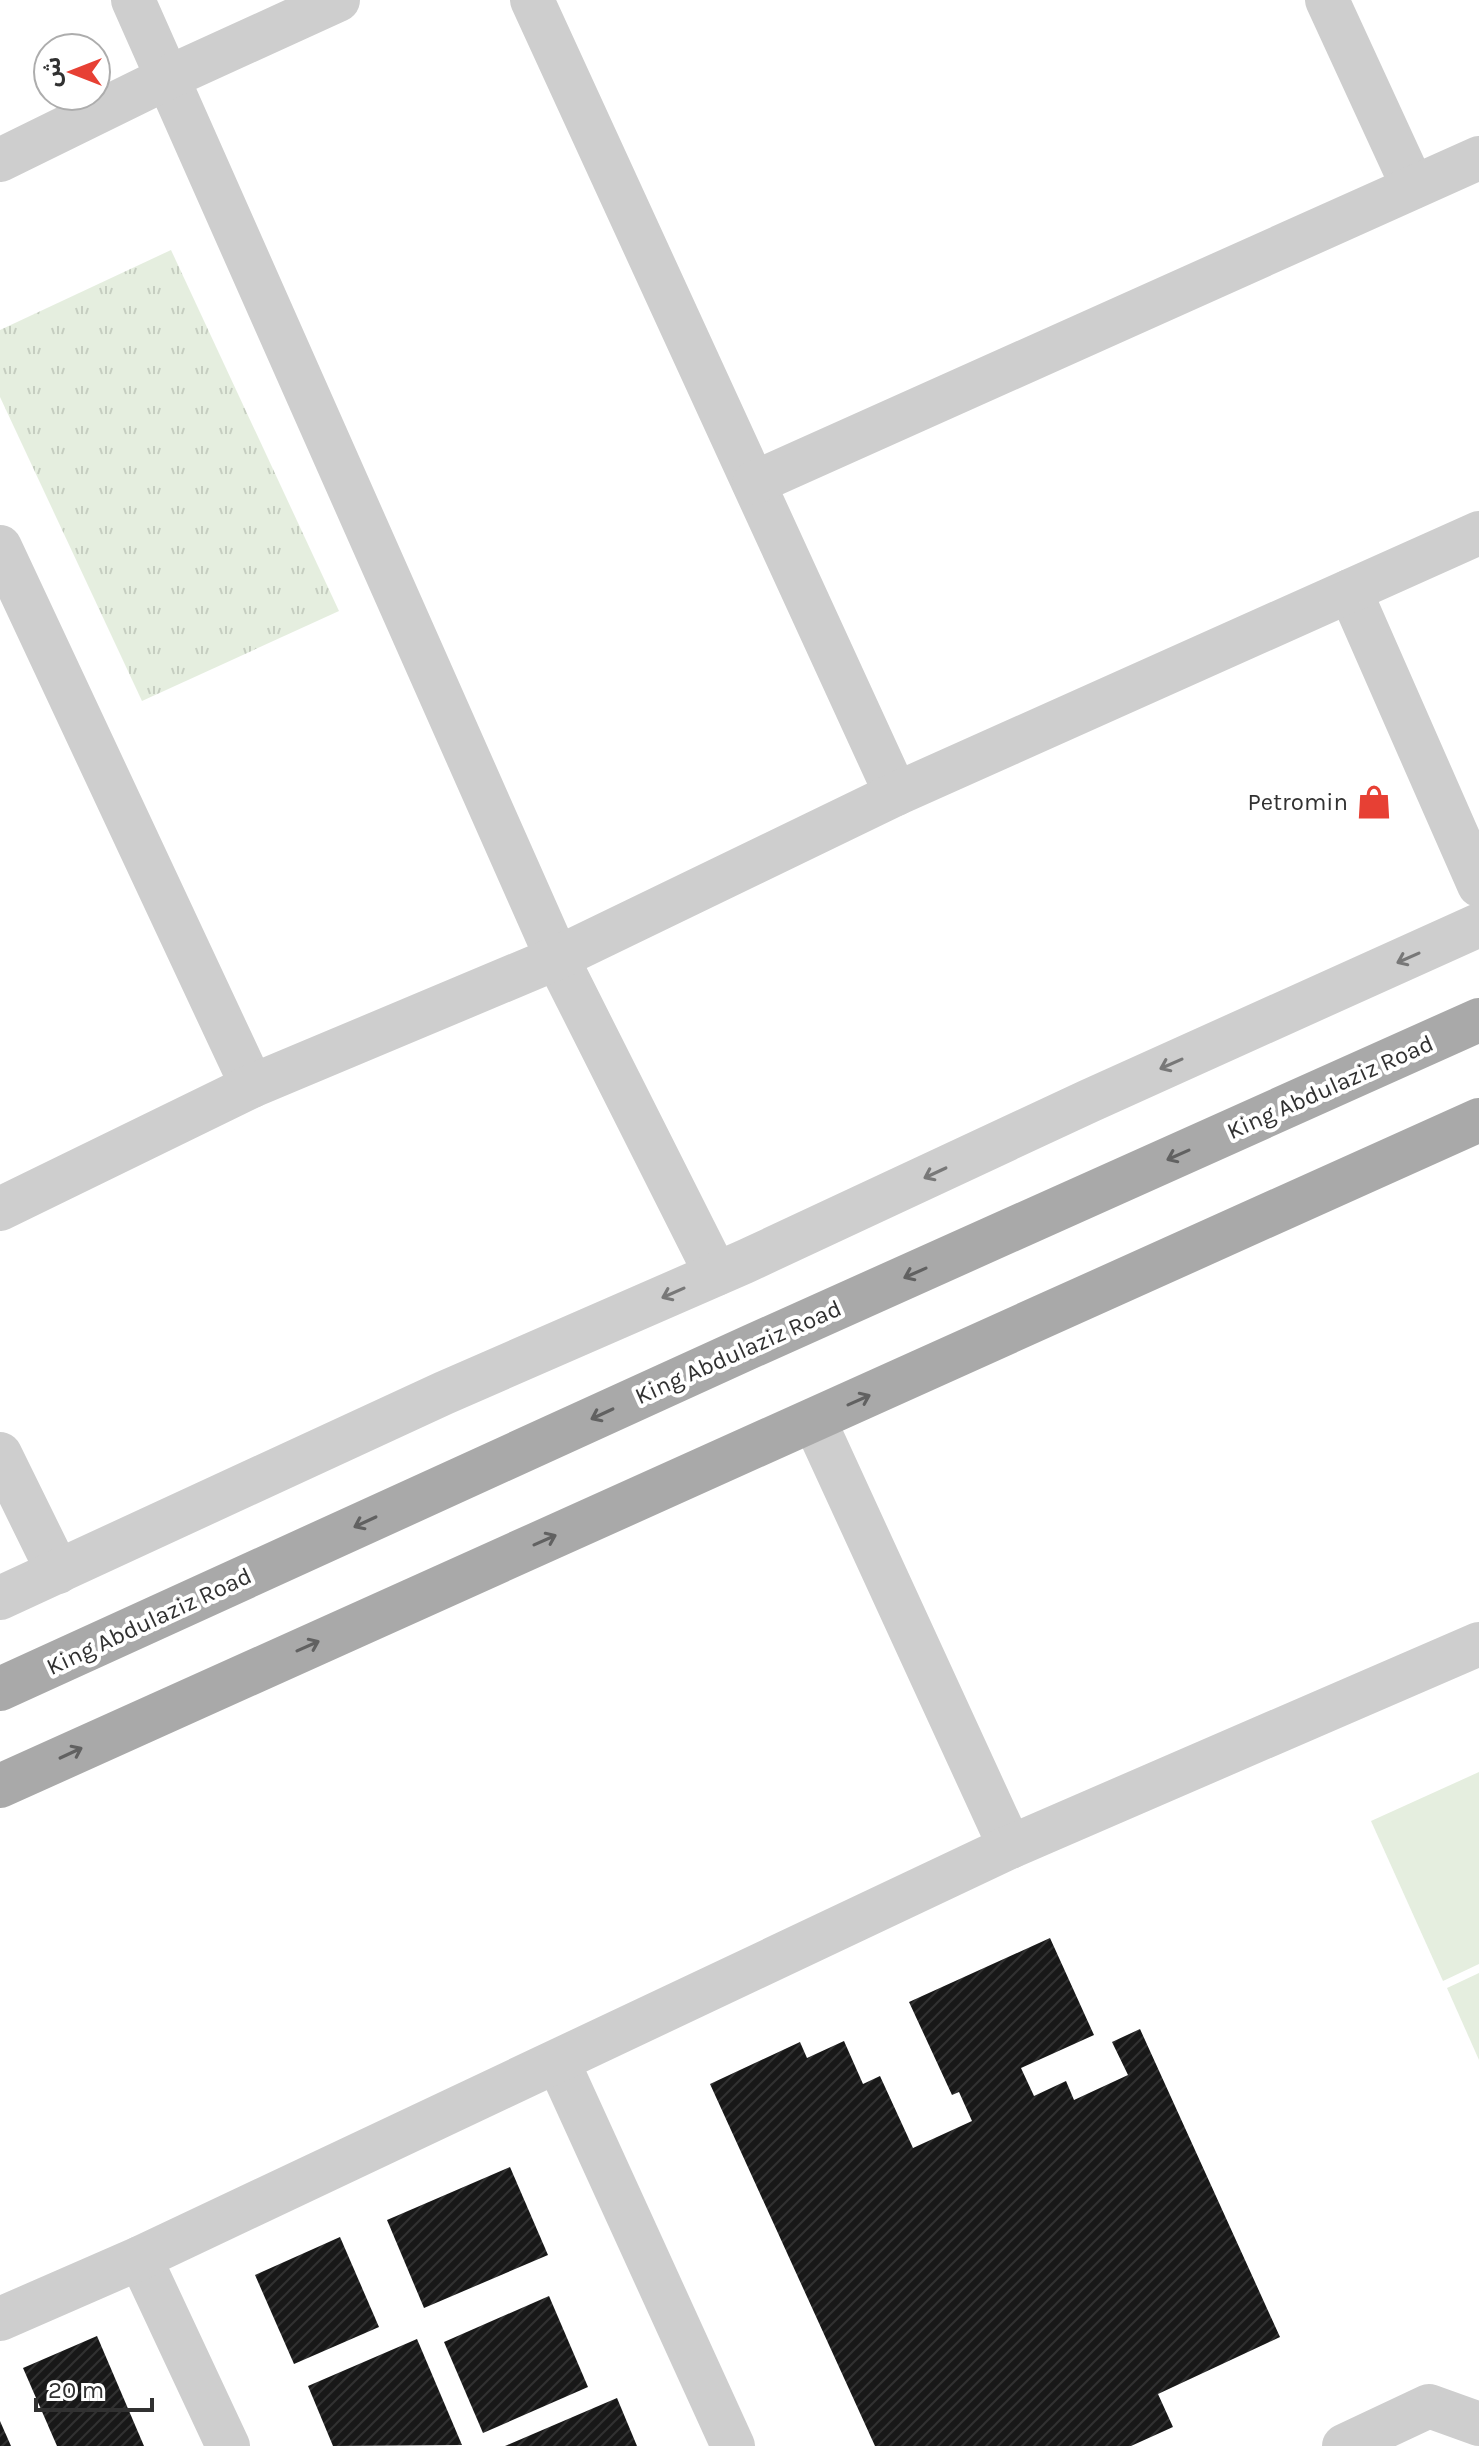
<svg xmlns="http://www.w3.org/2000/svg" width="1479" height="2446" viewBox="0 0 1479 2446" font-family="Karla,'Noto Sans Arabic',sans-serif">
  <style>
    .green { fill: #e5eedf }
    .park { fill: url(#park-tufts) }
    .building { fill: url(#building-hatch) }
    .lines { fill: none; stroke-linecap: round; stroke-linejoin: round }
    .minor { stroke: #cecece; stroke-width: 44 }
    .major { stroke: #a9a9a9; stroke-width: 44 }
    .oneway { stroke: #787878 }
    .oneway2 { stroke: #616161 }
    .labels { text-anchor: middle; stroke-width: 8; stroke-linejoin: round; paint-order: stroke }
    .poi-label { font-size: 24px; fill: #313131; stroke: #fff; text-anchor: end }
    .street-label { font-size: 24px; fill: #313131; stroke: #fff }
  </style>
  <defs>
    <pattern id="park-tufts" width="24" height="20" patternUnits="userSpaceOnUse" patternTransform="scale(2)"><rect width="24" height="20" fill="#e5eedf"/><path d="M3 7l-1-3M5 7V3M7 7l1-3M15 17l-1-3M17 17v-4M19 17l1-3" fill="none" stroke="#c5cdc0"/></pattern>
    <pattern id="building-hatch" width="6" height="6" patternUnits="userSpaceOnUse" patternTransform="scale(2)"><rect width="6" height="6" fill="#181818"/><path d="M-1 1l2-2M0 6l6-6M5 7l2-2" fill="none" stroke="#313131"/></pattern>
  </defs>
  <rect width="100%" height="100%" fill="#fff"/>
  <g class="green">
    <path d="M1479,1772V1964L1443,1981L1371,1821Z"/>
    <path d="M1479,1973V2060L1447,1988Z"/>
  </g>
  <path class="park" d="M171,250L339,611L142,701L0,397V330Z"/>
  <g class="building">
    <path d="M1050,1938L1094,2035L1021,2068L1034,2096L1066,2081L1074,2100L1128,2075L1112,2042L1140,2029L1280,2337L1158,2394L1173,2427L1131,2446H875L710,2084L800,2042L807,2058L844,2041L863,2084L880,2076L913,2148L972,2121L959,2092L952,2095L909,2002Z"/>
    <path d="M510,2167L548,2255L424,2308L387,2220Z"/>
    <path d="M340,2237L379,2327L294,2364L255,2275Z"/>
    <path d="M549,2296L588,2387L483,2433L444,2342Z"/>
    <path d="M97,2336L144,2446H57L23,2368Z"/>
    <path d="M417,2339L462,2445L333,2446L308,2386Z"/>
    <path d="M617,2398L637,2446H505Z"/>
    <path d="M0,2421L11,2446H0Z"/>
  </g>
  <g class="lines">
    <g class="minor">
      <path d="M133,0L557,958L716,1274"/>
      <path d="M532,0L896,794"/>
      <path d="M1327,0L1413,187"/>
      <path d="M0,160L167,78L338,0"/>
      <path d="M754,483L1479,158"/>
      <path d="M0,547L252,1086"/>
      <path d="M1350,591L1479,885"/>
      <path d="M0,1209L252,1086L557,958L896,794L1479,533"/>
      <path d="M814,1420L1010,1847"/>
      <path d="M0,1454L58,1572"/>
      <path d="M0,1598L444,1393L744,1262L1089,1101L1479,925"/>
      <path d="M558,2062L733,2446"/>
      <path d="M140,2258L228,2446"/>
      <path d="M0,2319L140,2258L1010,1847L1479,1644"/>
      <path d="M1344,2446L1429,2406L1479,2424"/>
    </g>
    <g class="major">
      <path d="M0,1689L752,1346L1479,1020"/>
      <path d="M0,1786L1479,1120"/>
    </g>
  </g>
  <defs><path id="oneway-shaft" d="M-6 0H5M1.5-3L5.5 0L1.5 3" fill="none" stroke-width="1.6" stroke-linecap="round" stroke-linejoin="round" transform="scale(2)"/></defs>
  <g class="oneway">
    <use href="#oneway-shaft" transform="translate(1408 958) rotate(156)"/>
    <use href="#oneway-shaft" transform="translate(1171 1064) rotate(156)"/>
    <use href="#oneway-shaft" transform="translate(935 1173) rotate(155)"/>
    <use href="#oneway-shaft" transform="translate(673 1293) rotate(156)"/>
  </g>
  <g class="oneway2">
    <use href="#oneway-shaft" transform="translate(1178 1155) rotate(156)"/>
    <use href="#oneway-shaft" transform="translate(915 1273) rotate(156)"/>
    <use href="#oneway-shaft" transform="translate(859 1400) rotate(-24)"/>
    <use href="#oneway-shaft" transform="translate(602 1414) rotate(155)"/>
    <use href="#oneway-shaft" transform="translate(365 1522) rotate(155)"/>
    <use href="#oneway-shaft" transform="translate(545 1540) rotate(-24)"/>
    <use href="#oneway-shaft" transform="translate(308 1646) rotate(-24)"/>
    <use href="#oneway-shaft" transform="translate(71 1753) rotate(-25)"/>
  </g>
  <defs>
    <g id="shop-bare" transform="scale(2.76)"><path d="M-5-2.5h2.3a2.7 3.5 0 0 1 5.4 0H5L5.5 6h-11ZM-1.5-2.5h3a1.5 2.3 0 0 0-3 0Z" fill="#e74034" stroke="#fff" stroke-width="2.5" paint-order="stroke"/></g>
  </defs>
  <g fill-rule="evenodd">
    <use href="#shop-bare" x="1374" y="802"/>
  </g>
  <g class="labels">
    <g class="poi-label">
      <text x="1348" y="810">Petromin</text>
    </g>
    <g class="street-label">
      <text transform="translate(1330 1087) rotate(-24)" y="8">King Abdulaziz Road</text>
      <text transform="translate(738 1352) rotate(-24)" y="8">King Abdulaziz Road</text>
      <text transform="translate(149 1621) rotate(-25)" y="8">King Abdulaziz Road</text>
    </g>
  </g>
  <g transform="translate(72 72) rotate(270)"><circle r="38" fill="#ffffff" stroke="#adadad" stroke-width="2"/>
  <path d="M0-6L14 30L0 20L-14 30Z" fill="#e74034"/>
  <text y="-12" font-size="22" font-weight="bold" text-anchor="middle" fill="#313131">ش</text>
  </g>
  <path d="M36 2398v12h116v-12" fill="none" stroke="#313131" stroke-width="4"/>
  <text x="48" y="2398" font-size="24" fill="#313131" stroke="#ffffff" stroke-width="6" paint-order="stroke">20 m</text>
</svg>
